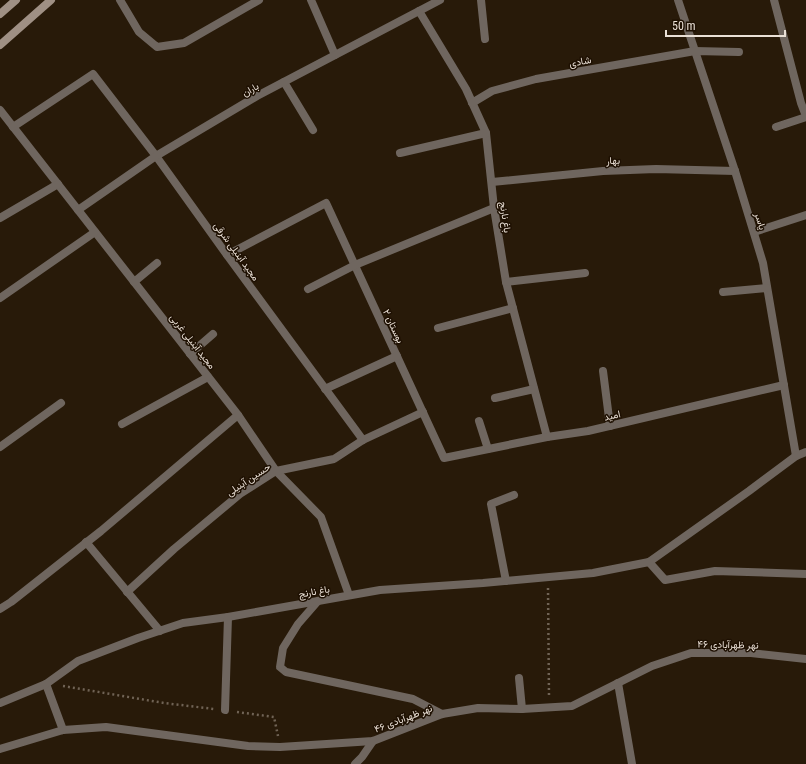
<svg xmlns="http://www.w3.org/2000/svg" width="806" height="764" viewBox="0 0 806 764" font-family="'Roboto Condensed',Vazirmatn,sans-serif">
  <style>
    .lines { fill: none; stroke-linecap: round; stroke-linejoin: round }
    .path { stroke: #706355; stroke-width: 2.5; stroke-dasharray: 2 3; stroke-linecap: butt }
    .minor { stroke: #6f665f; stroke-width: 8 }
    .secondary { stroke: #9f9084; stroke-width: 8 }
    .labels { text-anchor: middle; stroke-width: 3; stroke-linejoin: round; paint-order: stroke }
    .street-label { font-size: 10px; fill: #eae0d6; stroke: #1e1002 }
  </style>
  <rect width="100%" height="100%" fill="#281a09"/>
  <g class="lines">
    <g class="path">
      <path d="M548,588L549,697"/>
      <path d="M63,686L164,703L214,709"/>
      <path d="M237,712L274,717L278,736"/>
    </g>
    <g class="minor">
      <path d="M120,0L139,32L157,47L184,43L259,0"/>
      <path d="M311,0L335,55"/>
      <path d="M481,0L485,39"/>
      <path d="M678,0L735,171L763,263L796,456"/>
      <path d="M774,0L801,103L806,116"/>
      <path d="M419,11L466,89L486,133L494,208L506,282L547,437"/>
      <path d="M284,82L313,130"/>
      <path d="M472,103L492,91L536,79L695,51L739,52"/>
      <path d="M0,110L238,415L276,471L321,517L349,595"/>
      <path d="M13,127L93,74L156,156L227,255L363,440"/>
      <path d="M776,127L806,117"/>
      <path d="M400,153L486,133"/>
      <path d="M492,182L603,171L656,169L735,171"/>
      <path d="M78,210L156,156L257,96L440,0"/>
      <path d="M0,218L58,184"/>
      <path d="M754,232L806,215"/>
      <path d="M227,255L326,203L444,458L547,437L588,431L784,385"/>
      <path d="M134,282L157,263"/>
      <path d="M506,282L585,273"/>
      <path d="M308,289L355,265L494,208"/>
      <path d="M723,292L767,288"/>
      <path d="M0,298L95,232"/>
      <path d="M438,328L513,308"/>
      <path d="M190,354L213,334"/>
      <path d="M603,371L610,426"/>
      <path d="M325,389L397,356"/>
      <path d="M495,398L534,389"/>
      <path d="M479,421L488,449"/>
      <path d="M122,424L208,377"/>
      <path d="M0,447L61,403"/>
      <path d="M86,542L160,631"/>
      <path d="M649,562L665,580L715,571L806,574"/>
      <path d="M506,581L491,504L514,495"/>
      <path d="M127,592L174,549L240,494L276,471L334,459L363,440L423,412"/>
      <path d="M318,601L298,624L283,648L280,667L286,672L413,699L442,714"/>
      <path d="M0,609L11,602L101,531L238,415"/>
      <path d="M519,678L522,709"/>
      <path d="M618,683L632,764"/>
      <path d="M46,684L63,730"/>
      <path d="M0,703L46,684L78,661L138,638L183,623L228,617L380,590L483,583L593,573L649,562L749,491L796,456L806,452"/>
      <path d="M225,710L228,617"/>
      <path d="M0,749L63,730L106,727L248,746L280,747L373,741L442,714L478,708L522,709L572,706L652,666L691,653H751L806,659"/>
      <path d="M355,764L362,757L373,741"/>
    </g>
    <g class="secondary">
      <path d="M0,14L16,0"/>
      <path d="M0,45L51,0"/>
    </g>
  </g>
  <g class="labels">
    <g class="street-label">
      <text transform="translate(580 61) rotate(-10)" y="4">شادی</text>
      <text transform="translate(250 89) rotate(-30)" y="4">باران</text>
      <text transform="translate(613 160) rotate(-2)" y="4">بهار</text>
      <text transform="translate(506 217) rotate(82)" y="4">باغ نارنج</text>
      <text transform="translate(761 221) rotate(73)" y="4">یاسر</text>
      <text transform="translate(237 251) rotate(54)" y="4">مجید آبنیلی شرقی</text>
      <text transform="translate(394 326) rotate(65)" y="4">بوستان ۲</text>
      <text transform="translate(193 341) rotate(52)" y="4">مجید آبنیلی غربی</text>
      <text transform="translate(612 415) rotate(-13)" y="4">امید</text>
      <text transform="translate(248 479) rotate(-34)" y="4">حسین آبنیلی</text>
      <text transform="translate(314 591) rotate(-10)" y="4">باغ نارنج</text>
      <text transform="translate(728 644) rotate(1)" y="4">نهر ظهرآبادی ۴۶</text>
      <text transform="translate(403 718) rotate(-21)" y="4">نهر ظهرآبادی ۴۶</text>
    </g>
  </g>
  <path d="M666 30v6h119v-6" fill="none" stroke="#eae0d6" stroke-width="2"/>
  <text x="672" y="30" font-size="12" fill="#eae0d6" stroke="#1e1002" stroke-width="3" paint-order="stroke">50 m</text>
</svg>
